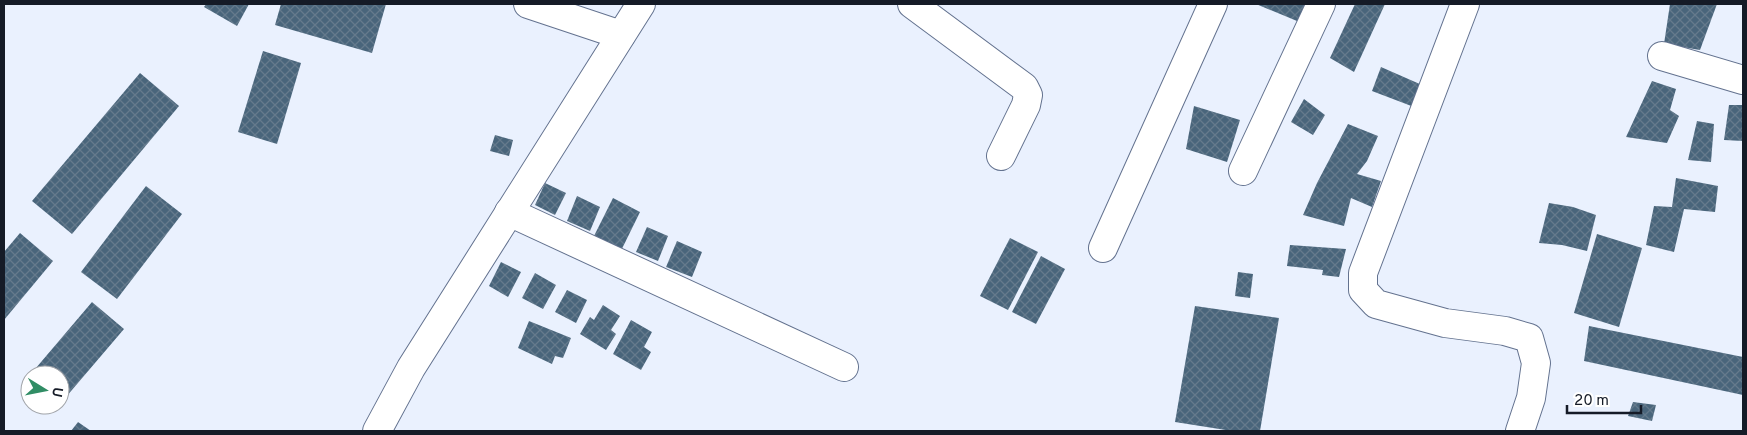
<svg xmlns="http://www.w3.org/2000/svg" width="1747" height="435" viewBox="0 0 1747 435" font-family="Overpass,sans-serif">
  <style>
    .building { fill: url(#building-cross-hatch) }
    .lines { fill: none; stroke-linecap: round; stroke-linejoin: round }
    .street-casing { stroke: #63728f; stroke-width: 30 }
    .street { stroke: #fff; stroke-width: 28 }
  </style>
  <defs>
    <pattern id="building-cross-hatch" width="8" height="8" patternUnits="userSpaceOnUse" patternTransform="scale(1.25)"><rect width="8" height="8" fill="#49657b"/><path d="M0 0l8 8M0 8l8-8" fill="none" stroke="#657a8c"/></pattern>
  </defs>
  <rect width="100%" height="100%" fill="#eaf1fe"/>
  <g class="building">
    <path d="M206,4H249L237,26L204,7Z"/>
    <path d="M281,4H386L372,53L275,25Z"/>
    <path d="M1256,4H1317L1309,26Z"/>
    <path d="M1355,4H1385L1354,72L1330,58Z"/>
    <path d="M1670,4H1717L1700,50L1664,44Z"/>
    <path d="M263,51L301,63L277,144L238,132Z"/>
    <path d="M1381,67L1422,85L1414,107L1372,91Z"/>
    <path d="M140,73L179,106L72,234L32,201Z"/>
    <path d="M1652,81L1676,89L1670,110L1679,116L1667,143L1626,137Z"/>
    <path d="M1304,99L1325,115L1313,135L1291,122Z"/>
    <path d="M1729,105H1743V141L1724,140Z"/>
    <path d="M1194,106L1240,120L1227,162L1186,149Z"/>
    <path d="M1697,121L1714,124L1711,162L1688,160Z"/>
    <path d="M1348,124L1378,136L1367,161L1357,174L1381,181L1372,207L1351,198L1344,226L1303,215L1317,183Z"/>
    <path d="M495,135L513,140L509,156L490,151Z"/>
    <path d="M1676,178L1718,186L1715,212L1684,209L1674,252L1646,245L1654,206L1672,207Z"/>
    <path d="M545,183L566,193L555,215L535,205Z"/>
    <path d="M146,186L182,214L117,299L81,272Z"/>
    <path d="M577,196L600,207L590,231L567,221Z"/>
    <path d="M613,198L640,212L616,261L588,248Z"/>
    <path d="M1549,203L1573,207L1596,215L1587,251L1562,245L1539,243Z"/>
    <path d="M647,227L668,236L658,261L636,252Z"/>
    <path d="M20,233L53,261L4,320V252Z"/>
    <path d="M1597,234L1642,248L1619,327L1574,313Z"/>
    <path d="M1010,238L1038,252L1008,310L980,296Z"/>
    <path d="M677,241L702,252L692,277L666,267Z"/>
    <path d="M1290,245L1346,249L1339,277L1322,275L1323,270L1287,266Z"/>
    <path d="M1041,256L1065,269L1036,324L1012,312Z"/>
    <path d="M501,262L521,272L508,297L489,286Z"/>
    <path d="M1238,272L1253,274L1250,298L1235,296Z"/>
    <path d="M535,273L556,285L543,309L522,298Z"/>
    <path d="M567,290L587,300L576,323L555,312Z"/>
    <path d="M92,302L124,329L60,404V375H30Z"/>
    <path d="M603,305L620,316L611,330L616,334L606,350L580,334L590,317L594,320Z"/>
    <path d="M1195,306L1279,318L1260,431H1232L1175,422Z"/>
    <path d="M631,320L652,332L644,347L651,352L641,370L613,354Z"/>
    <path d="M529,321L571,338L563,358L555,356L552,364L518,348Z"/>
    <path d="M1589,326L1743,357V395L1584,361Z"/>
    <path d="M1633,402L1656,405L1652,421L1628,416Z"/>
    <path d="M78,422L91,431H71Z"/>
  </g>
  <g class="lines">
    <g class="street-casing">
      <g id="street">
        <path d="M528,4L621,35"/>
        <path d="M912,4L1024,87L1028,95L1026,105L1001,156"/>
        <path d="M1465,4L1363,273V290L1376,304L1445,323L1505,331L1529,338L1536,363L1531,398L1520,431"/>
        <path d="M1662,56L1743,80"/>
        <path d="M1243,171L1321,4"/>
        <path d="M509,212L844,367"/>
        <path d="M1103,248L1213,4"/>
        <path d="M377,431L411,368L641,4"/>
      </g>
    </g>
    <use href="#street" class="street"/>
  </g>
  <rect width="1747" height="435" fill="none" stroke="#151b27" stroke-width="10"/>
  <g transform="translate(45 390) rotate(100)"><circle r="24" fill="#ffffff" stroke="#a1a4a9"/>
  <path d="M0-4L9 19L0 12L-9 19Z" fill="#308d65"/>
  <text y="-8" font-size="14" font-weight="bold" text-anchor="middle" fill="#151b27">U</text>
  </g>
  <path d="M1567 405v8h74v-8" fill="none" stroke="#151b27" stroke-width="2.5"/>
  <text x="1574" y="405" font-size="15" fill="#151b27" stroke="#ffffff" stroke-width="4" paint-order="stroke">20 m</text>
</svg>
